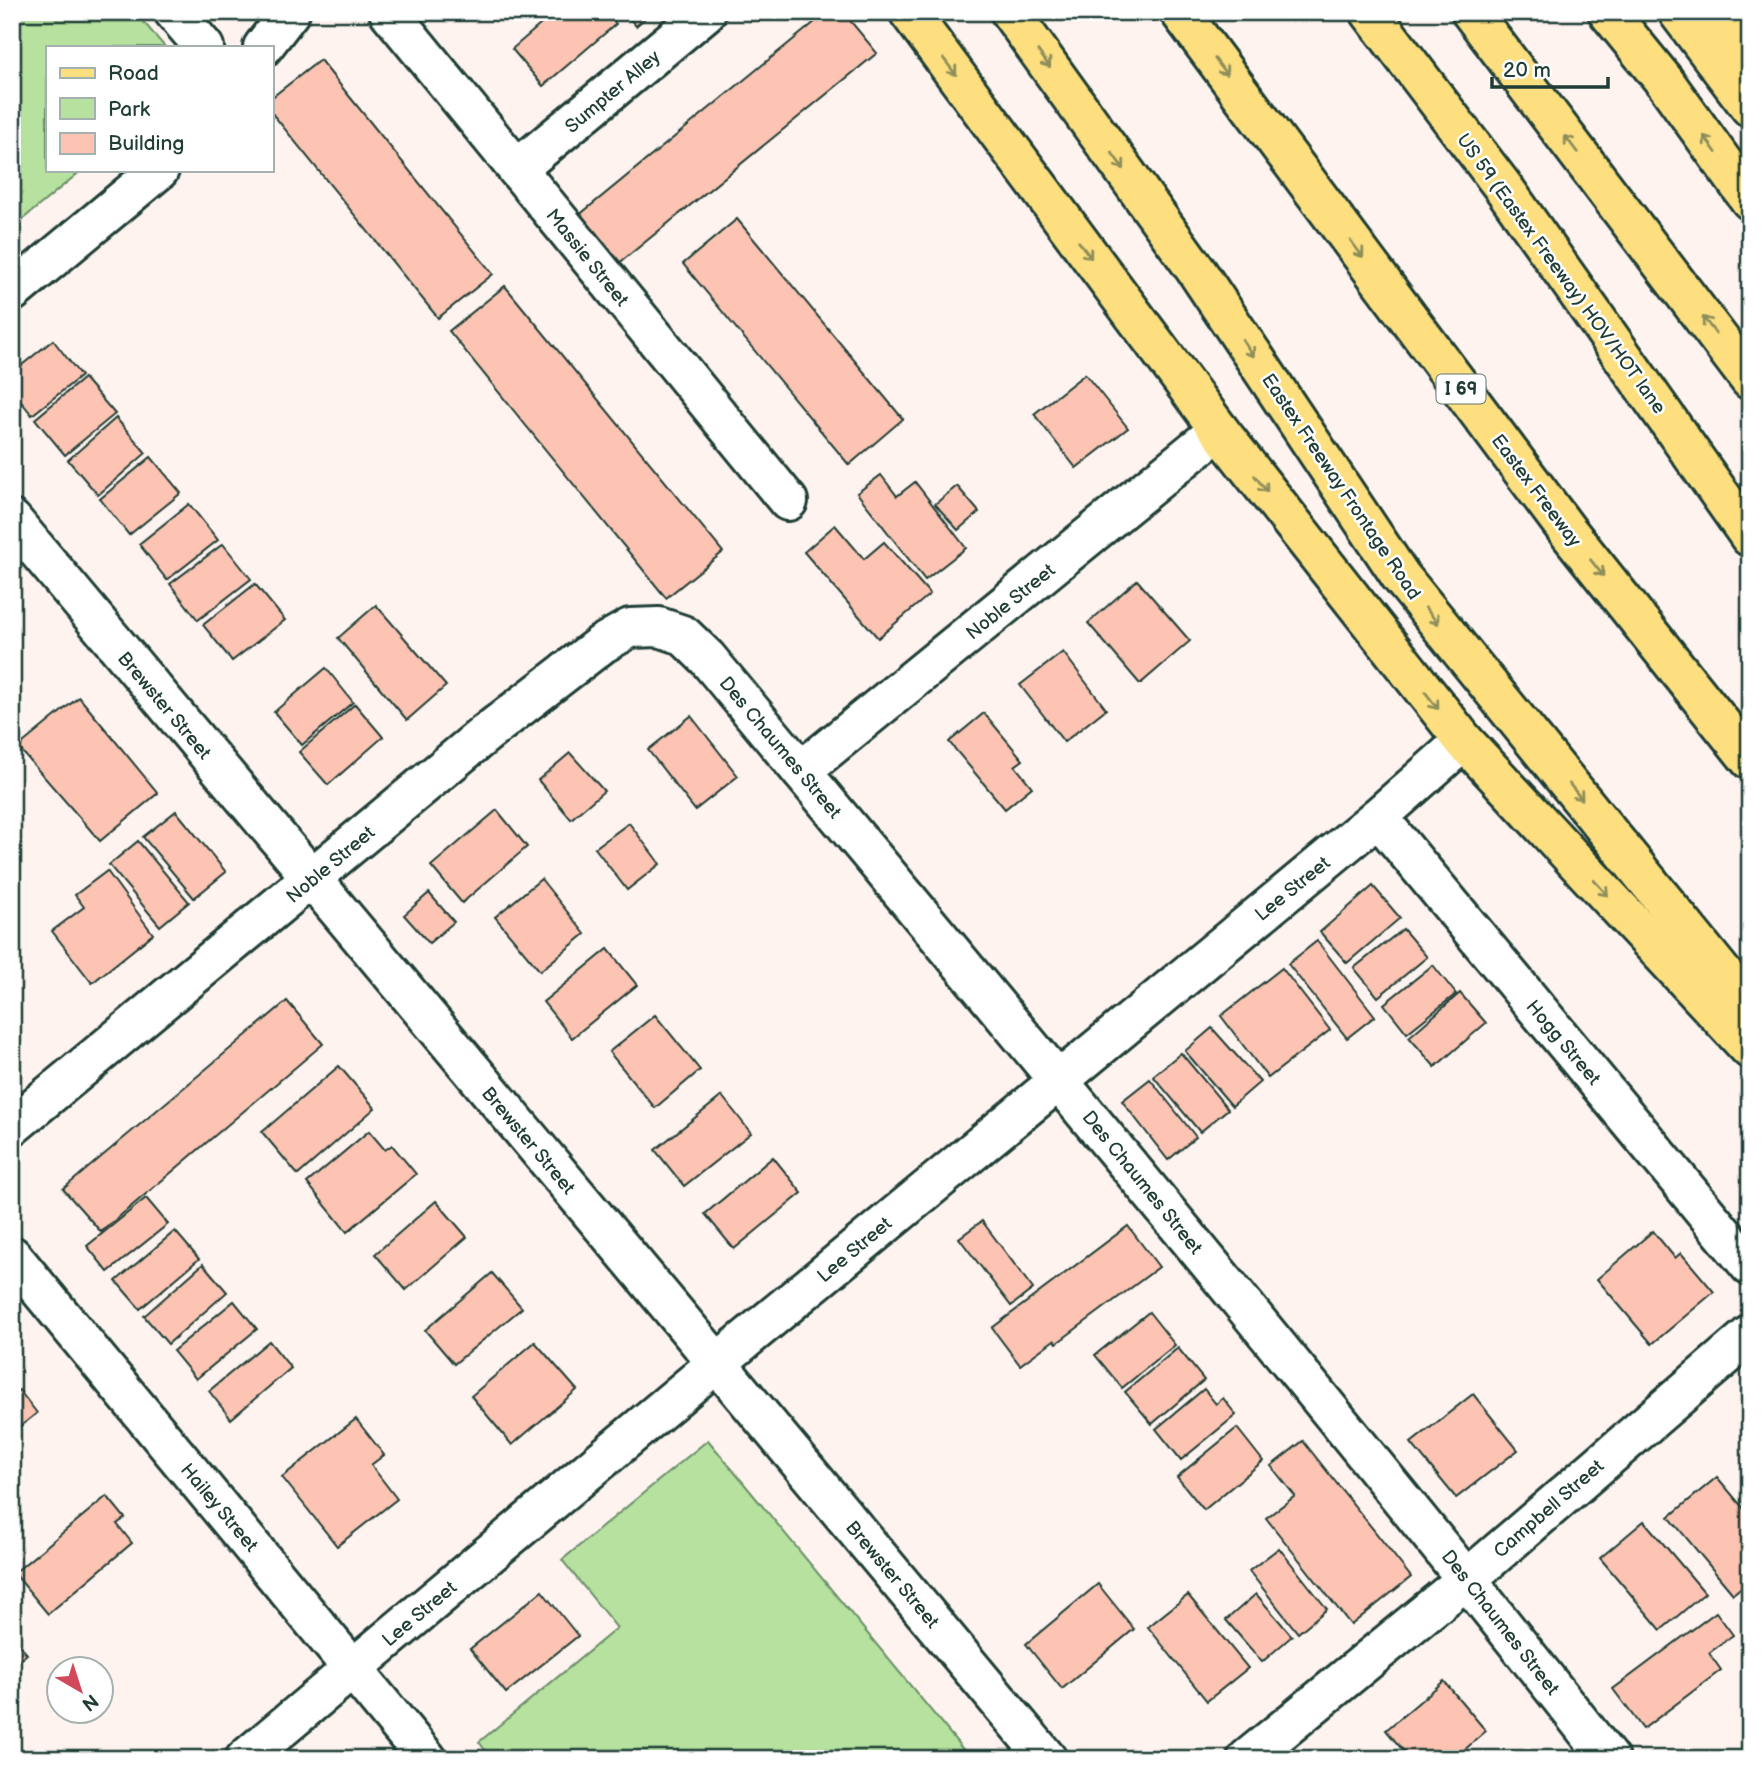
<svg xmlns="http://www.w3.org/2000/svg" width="1762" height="1771" viewBox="0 0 1762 1771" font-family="'Balsamiq Sans',sans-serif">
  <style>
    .green { fill: #b6e19f; stroke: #6a8f6a; stroke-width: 2 }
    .building { fill: #fdc4b3; stroke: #1f3d34; stroke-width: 2 }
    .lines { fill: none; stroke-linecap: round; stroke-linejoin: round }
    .minor-casing { stroke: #1f3d34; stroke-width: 44 }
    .major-casing { stroke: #1f3d34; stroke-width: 44 }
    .highway-casing { stroke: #1f3d34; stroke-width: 44 }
    .minor { stroke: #fff; stroke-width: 38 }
    .major { stroke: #fddf80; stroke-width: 38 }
    .highway { stroke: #fddf80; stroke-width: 38 }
    .oneway { stroke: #8e8e5a }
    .labels { text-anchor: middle; stroke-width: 5; stroke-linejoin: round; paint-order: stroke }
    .shield { fill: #fff; stroke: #627771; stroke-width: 2 }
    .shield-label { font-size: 18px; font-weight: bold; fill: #1f3d34 }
    .street-label { font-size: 19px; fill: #1f3d34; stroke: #fff }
  </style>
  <rect width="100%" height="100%" fill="#fff3f0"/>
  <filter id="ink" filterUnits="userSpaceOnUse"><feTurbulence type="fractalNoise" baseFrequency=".0143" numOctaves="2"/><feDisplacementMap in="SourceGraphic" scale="14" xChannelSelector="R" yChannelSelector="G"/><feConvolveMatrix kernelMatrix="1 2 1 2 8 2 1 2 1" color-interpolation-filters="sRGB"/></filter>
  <g filter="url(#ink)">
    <g class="green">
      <path d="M12,12H135L165,47H47V170H82L12,228Z"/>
      <path d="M708,1440L971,1759H492L479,1742L617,1628L562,1560Z"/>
    </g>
    <g class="building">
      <path d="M555,12H605L616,24L543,86L512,49Z"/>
      <path d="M624,12H652L636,26Z"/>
      <path d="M827,12H843L877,53L612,269L572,221Z"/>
      <path d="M320,60L493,274L438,318L271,112V98Z"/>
      <path d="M737,219L903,419L849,465L683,264Z"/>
      <path d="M505,286L723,552L666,598L449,331Z"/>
      <path d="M53,340L81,376L32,415L12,390V373Z"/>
      <path d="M1085,374L1128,428L1076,468L1034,414Z"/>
      <path d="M84,378L115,414L65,455L35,419Z"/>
      <path d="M116,418L146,453L98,495L68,460Z"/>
      <path d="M151,457L181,493L129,535L100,499Z"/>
      <path d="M881,475L897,496L915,482L966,548L925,580L857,493Z"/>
      <path d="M957,486L979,512L958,530L935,504Z"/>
      <path d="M189,504L218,540L167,580L139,544Z"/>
      <path d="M835,525L864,559L884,542L930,594L878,638L804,552Z"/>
      <path d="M223,544L251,579L198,620L170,584Z"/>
      <path d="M1137,580L1190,641L1140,684L1088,623Z"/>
      <path d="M255,584L285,620L232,661L203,625Z"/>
      <path d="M376,605L446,686L407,720L338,638Z"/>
      <path d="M1063,652L1106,709L1064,742L1020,685Z"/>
      <path d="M326,668L353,702L302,745L274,712Z"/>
      <path d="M79,697L158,793L100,841L18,747Z"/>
      <path d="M355,704L383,737L328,785L299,752Z"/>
      <path d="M984,713L1023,760L1015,766L1032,787L1005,809L949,742Z"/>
      <path d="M691,716L738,776L695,810L648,750Z"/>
      <path d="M570,753L604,791L571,819L538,780Z"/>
      <path d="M497,810L527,847L462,903L431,866Z"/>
      <path d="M176,811L226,872L194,898L143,837Z"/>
      <path d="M629,823L660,864L627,890L595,848Z"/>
      <path d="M138,841L189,902L160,926L109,865Z"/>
      <path d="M107,871L153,934L92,983L52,931L84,907L75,895Z"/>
      <path d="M541,879L585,934L540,971L495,917Z"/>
      <path d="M1373,886L1400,918L1347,963L1320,932Z"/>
      <path d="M429,893L454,922L429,943L404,915Z"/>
      <path d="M1403,929L1427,957L1378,997L1354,968Z"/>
      <path d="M1317,941L1375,1016L1347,1038L1288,964Z"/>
      <path d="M608,949L637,985L572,1038L543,1002Z"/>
      <path d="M1433,965L1456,994L1407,1033L1384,1004Z"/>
      <path d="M1282,968L1330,1030L1268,1078L1221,1016Z"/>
      <path d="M1460,993L1486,1023L1435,1067L1409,1037Z"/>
      <path d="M287,1001L323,1044L101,1232L63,1189Z"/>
      <path d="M655,1015L700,1070L655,1108L609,1052Z"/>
      <path d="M1212,1028L1260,1082L1232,1106L1185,1051Z"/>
      <path d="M1181,1053L1228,1109L1200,1132L1153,1076Z"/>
      <path d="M339,1066L375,1108L298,1175L262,1132Z"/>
      <path d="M1150,1079L1196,1137L1168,1160L1122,1101Z"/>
      <path d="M722,1096L751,1133L684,1186L655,1150Z"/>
      <path d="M369,1131L385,1150L392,1145L416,1174L347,1232L307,1183Z"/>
      <path d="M773,1157L802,1193L734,1249L705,1214Z"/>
      <path d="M146,1198L168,1224L108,1272L87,1246Z"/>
      <path d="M436,1201L467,1237L406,1290L375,1254Z"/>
      <path d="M982,1221L1033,1289L1011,1306L959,1238Z"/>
      <path d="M1128,1226L1159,1267L1057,1343L1054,1340L1020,1365L992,1328Z"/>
      <path d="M175,1231L199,1259L140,1309L116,1281Z"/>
      <path d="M1653,1231L1675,1258L1681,1253L1714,1292L1652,1344L1597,1279Z"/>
      <path d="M203,1264L227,1292L168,1344L144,1316Z"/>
      <path d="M492,1273L522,1308L454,1364L425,1330Z"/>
      <path d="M234,1301L257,1329L196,1379L173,1351Z"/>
      <path d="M1149,1312L1175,1345L1122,1388L1095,1355Z"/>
      <path d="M269,1341L291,1368L231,1419L209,1391Z"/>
      <path d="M535,1342L577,1390L512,1445L471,1396Z"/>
      <path d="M1178,1348L1204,1380L1152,1424L1125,1392Z"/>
      <path d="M1204,1389L1216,1404L1223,1398L1236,1415L1181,1460L1156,1429Z"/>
      <path d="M19,1390L37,1413L12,1433V1392L14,1394Z"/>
      <path d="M1473,1394L1518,1450L1456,1498L1411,1443Z"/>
      <path d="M356,1419L384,1455L371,1465L397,1499L337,1546L282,1477Z"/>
      <path d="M1237,1428L1263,1461L1204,1510L1177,1477Z"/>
      <path d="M1303,1441L1411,1577L1351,1625L1266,1518L1295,1496L1271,1466Z"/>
      <path d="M1717,1477L1750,1516V1580L1733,1594L1669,1517Z"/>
      <path d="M107,1496L125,1518L117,1524L132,1543L48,1614L14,1573Z"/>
      <path d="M1644,1521L1705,1593L1661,1630L1600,1558Z"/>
      <path d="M1279,1548L1327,1609L1298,1633L1249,1571Z"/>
      <path d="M1098,1584L1134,1629L1062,1689L1026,1644Z"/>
      <path d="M542,1591L578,1636L506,1693L470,1649Z"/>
      <path d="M1256,1594L1292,1636L1262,1662L1226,1620Z"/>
      <path d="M1188,1595L1248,1668L1207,1701L1148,1627Z"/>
      <path d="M1716,1612L1733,1635L1709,1653L1721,1670L1643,1729L1613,1689Z"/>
      <path d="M12,1636L27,1654L12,1667Z"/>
      <path d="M1444,1681L1486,1731L1454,1759H1410L1386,1730Z"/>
    </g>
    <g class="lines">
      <g class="minor-casing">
        <g id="minor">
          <path d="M174,12L204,47"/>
          <path d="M389,12L788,501"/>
          <path d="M263,47L290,12"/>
          <path d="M517,169L706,12"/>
          <path d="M12,292L159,170"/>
          <path d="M12,520C356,935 704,1344 1047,1759"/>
          <path d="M801,771L1219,430"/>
          <path d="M1378,817L1750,1266"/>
          <path d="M12,1126L485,734L602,644L630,628L659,627L683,635L707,658C1010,1023 1316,1386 1609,1759"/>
          <path d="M12,1256L427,1759"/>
          <path d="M245,1759L717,1363L1378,817L1464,741"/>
          <path d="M1247,1759L1467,1579L1750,1335"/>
        </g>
      </g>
      <g class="major-casing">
        <g id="major">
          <path d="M909,12L1219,430L1464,741L1750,1049"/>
          <path d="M1010,12L1198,273L1401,577L1750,1007"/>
          <path d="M1678,12L1750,107"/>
          <path d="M1724,12L1750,51"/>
        </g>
      </g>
      <g class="highway-casing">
        <g id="highway">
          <path d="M1180,12L1566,529L1750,760"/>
          <path d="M1370,12L1506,191L1750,537"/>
          <path d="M1471,12L1750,380"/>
          <path d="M1608,12L1665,82L1750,200"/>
        </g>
      </g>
      <use href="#minor" class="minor"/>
      <use href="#major" class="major"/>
      <use href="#highway" class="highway"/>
    </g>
    <defs><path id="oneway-shaft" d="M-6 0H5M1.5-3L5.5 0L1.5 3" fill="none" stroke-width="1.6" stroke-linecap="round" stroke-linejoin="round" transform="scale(1.75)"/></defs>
    <g class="oneway">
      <use href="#oneway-shaft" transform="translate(1044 59) rotate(54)"/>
      <use href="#oneway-shaft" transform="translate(950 67) rotate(53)"/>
      <use href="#oneway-shaft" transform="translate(1221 67) rotate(53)"/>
      <use href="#oneway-shaft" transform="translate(1571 144) rotate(-127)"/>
      <use href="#oneway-shaft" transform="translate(1710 144) rotate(-126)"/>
      <use href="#oneway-shaft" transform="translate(1118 161) rotate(54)"/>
      <use href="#oneway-shaft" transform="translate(1357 249) rotate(53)"/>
      <use href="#oneway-shaft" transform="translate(1085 250) rotate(53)"/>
      <use href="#oneway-shaft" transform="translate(1709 325) rotate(-127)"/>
      <use href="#oneway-shaft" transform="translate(1248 348) rotate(56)"/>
      <use href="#oneway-shaft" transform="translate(1261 484) rotate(52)"/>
      <use href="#oneway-shaft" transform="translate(1597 568) rotate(52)"/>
      <use href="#oneway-shaft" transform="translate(1432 616) rotate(51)"/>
      <use href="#oneway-shaft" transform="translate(1432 701) rotate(52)"/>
      <use href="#oneway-shaft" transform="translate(1576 792) rotate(51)"/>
      <use href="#oneway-shaft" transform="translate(1601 888) rotate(47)"/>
    </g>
  </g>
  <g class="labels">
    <rect class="shield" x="1436.5" y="374.5" width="49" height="29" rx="5"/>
    <g class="shield-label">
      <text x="1461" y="395">I 69</text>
    </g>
    <g class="street-label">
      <text transform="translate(612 91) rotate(-40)" y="7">Sumpter Alley</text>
      <text transform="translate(588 257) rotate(51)" y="7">Massie Street</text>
      <text transform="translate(1562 273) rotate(54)" y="7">US 59 (Eastex Freeway) HOV/HOT lane</text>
      <text transform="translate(1342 486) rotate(56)" y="7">Eastex Freeway Frontage Road</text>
      <text transform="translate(1537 490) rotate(53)" y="7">Eastex Freeway</text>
      <text transform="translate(1010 601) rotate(-39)" y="7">Noble Street</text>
      <text transform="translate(165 705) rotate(50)" y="7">Brewster Street</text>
      <text transform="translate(781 747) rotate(50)" y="7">Des Chaumes Street</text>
      <text transform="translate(330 864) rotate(-40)" y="7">Noble Street</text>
      <text transform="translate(1292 888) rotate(-39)" y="7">Lee Street</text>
      <text transform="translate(1564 1042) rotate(50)" y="7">Hogg Street</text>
      <text transform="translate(529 1140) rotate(50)" y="7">Brewster Street</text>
      <text transform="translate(1143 1182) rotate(51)" y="7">Des Chaumes Street</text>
      <text transform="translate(854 1249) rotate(-40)" y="7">Lee Street</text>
      <text transform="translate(220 1507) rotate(50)" y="7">Hailey Street</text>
      <text transform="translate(1548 1508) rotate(-41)" y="7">Campbell Street</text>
      <text transform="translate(893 1574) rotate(50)" y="7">Brewster Street</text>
      <text transform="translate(419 1613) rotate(-40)" y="7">Lee Street</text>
      <text transform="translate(1501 1622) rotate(52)" y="7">Des Chaumes Street</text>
    </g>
  </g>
  <rect width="1762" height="1771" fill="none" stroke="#fff" stroke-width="42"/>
  <rect x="21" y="21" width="1720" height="1729" fill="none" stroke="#1f3d34" stroke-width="2.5" filter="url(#ink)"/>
  <rect x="46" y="46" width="228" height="126" fill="#ffffff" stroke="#a5b1ae" stroke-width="2"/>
  <rect x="60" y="68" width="35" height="10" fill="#fddf80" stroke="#a5b1ae" stroke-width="2"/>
  <text x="108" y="80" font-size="21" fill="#1f3d34">Road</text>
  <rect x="60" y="98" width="35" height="21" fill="#b6e19f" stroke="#a5b1ae" stroke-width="2"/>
  <text x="108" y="116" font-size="21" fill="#1f3d34">Park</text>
  <rect x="60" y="133" width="35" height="21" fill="#fdc4b3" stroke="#a5b1ae" stroke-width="2"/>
  <text x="108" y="150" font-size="21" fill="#1f3d34">Building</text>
  <g transform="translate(80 1690) rotate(141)"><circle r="33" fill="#ffffff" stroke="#a5b1ae" stroke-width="2"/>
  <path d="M0-5L12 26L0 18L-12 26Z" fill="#d1495b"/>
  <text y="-10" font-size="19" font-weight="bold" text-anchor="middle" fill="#1f3d34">N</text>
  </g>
  <path d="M1492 77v10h116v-10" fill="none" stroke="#1f3d34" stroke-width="3.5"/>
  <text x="1503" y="77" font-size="21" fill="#1f3d34" stroke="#ffffff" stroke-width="5" paint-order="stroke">20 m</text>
</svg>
